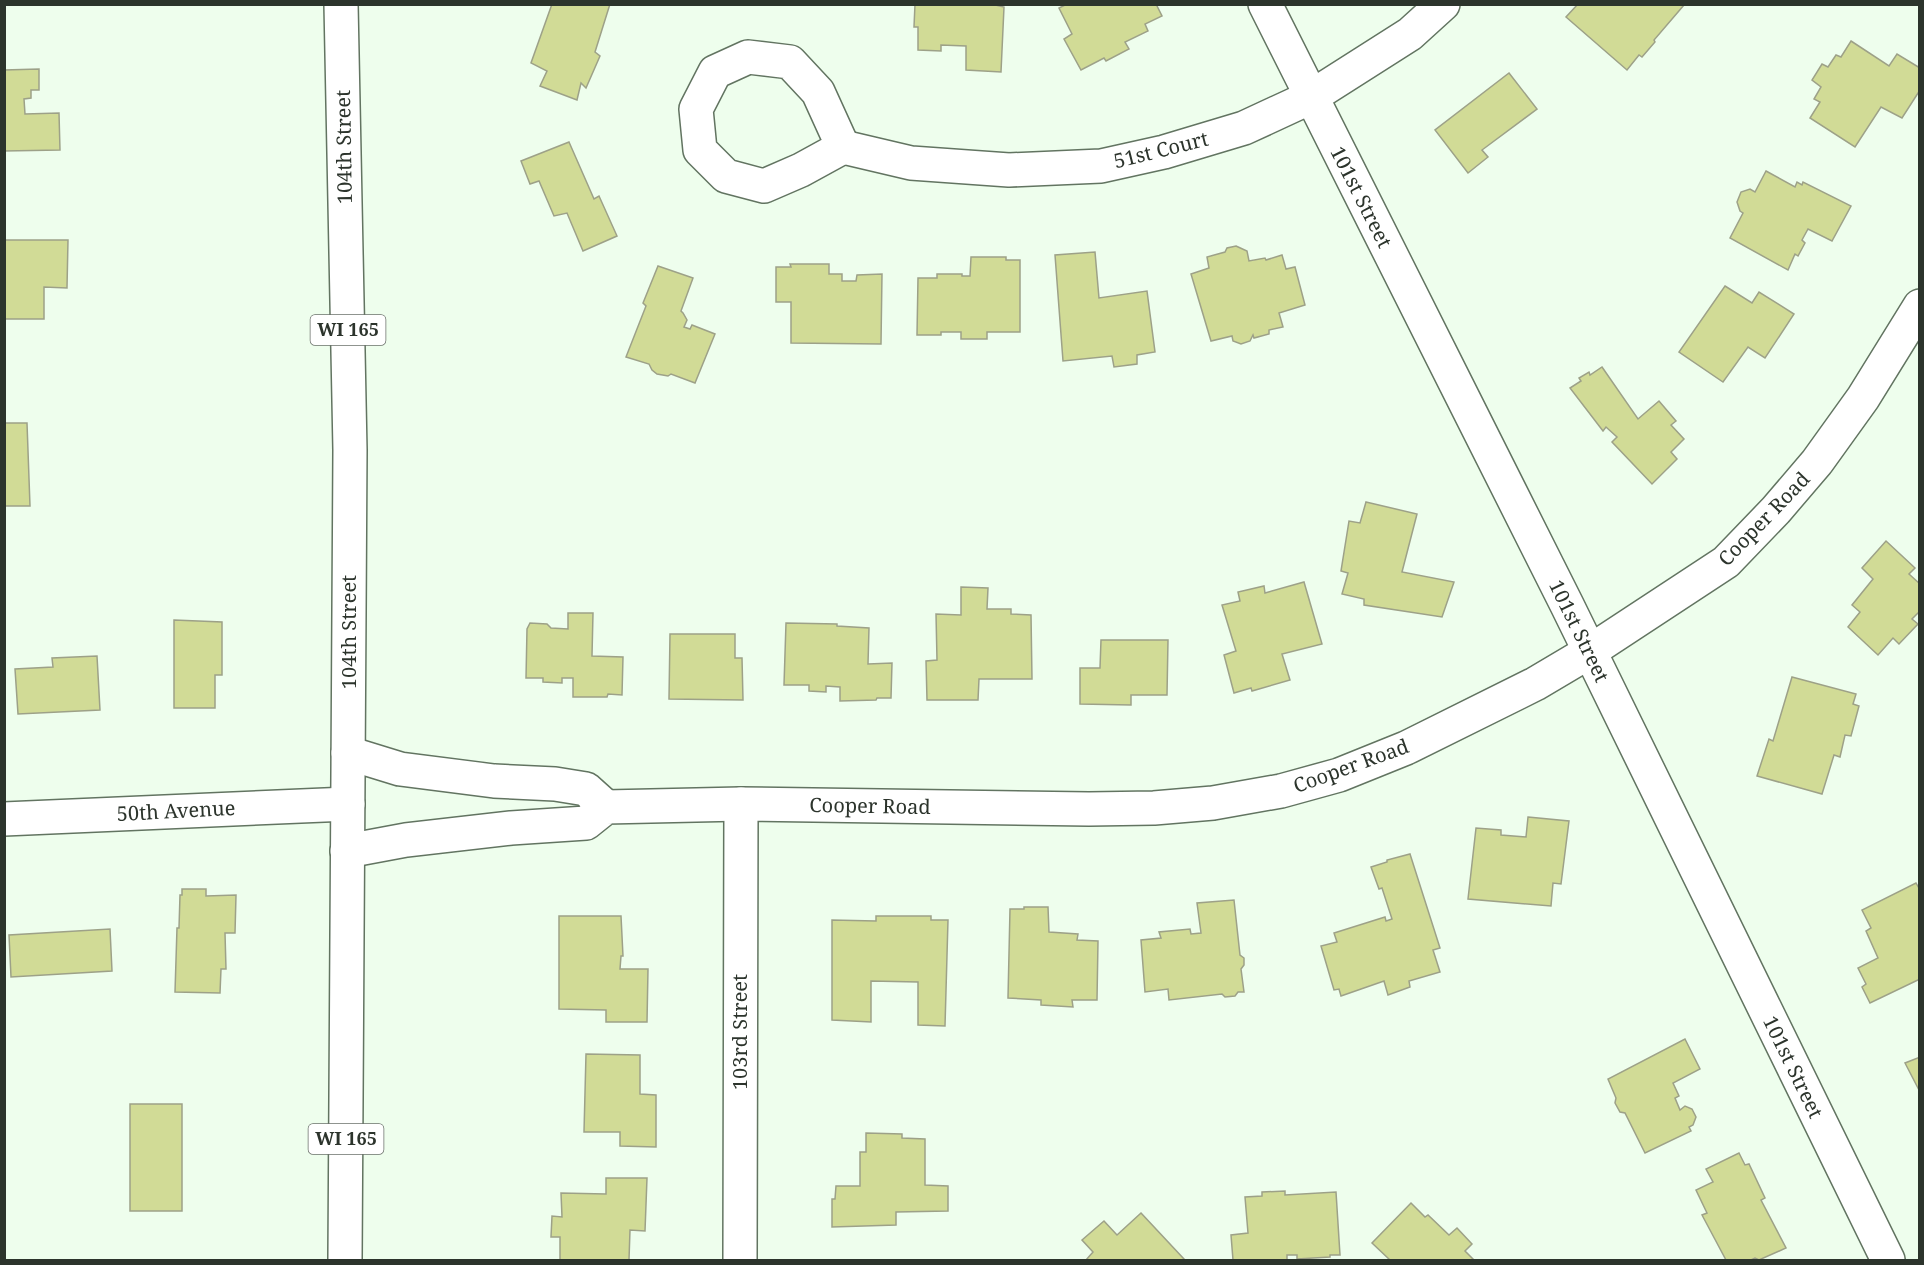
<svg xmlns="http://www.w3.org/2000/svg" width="1924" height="1265" viewBox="0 0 1924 1265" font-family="'Noto Serif',serif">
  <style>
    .building { fill: #d1db96; stroke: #9da188; stroke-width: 1.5 }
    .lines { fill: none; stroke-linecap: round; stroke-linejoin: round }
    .minor-casing { stroke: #627461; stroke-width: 36 }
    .major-casing { stroke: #627461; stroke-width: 36 }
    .minor { stroke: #fff; stroke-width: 33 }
    .major { stroke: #fff; stroke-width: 33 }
    .labels { text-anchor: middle; stroke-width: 4.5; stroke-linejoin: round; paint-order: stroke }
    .shield { fill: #fff; stroke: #6b716b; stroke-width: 1.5 }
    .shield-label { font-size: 18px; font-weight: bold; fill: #2c342c }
    .street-label { font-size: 20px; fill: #2c342c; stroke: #fff }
  </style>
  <rect width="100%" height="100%" fill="#eefeed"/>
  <g class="building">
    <path d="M552,4H610L595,52L600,56L586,88L581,83L577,100L540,86L547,71L531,63Z"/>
    <path d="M915,4H991L1004,7L1001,72L966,70V46L941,45V51L918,50V27H914Z"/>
    <path d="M1067,4H1156L1162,16L1145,24L1148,31L1125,42L1129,49L1106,61L1104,58L1081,70L1064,39L1072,34L1059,8Z"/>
    <path d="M1578,4H1683L1684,5L1654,40L1655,42L1642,57L1639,55L1627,70L1566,17Z"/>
    <path d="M1851,41L1889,66L1897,54L1920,68V90L1902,118L1881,107L1855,147L1810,118L1820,102L1814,99L1821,87L1812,80L1822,64L1828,67L1836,55L1841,57Z"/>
    <path d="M39,69V90H31V98L24,99L25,114L59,113L60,150L4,151V70Z"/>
    <path d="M1509,73L1537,109L1482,150L1488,157L1468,173L1435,130Z"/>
    <path d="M569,142L594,199L599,196L617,236L583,251L567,213L554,216L539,181L530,184L521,161Z"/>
    <path d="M1766,171L1795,187L1797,182L1802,185L1803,182L1851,206L1832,241L1808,229L1802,240L1805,243L1798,256L1795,254L1788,270L1730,238L1743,213L1740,211L1737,202L1741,192L1750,189L1755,192Z"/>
    <path d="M4,240H68L67,288L44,287V319H4Z"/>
    <path d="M1236,246L1247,251L1249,261L1265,258L1266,260L1282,255L1286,269L1295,267L1305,305L1279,313L1283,327L1269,330V334L1254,338L1253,335L1250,341L1241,344L1233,341L1232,336L1211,341L1191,274L1209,268L1207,257L1225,252L1227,248Z"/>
    <path d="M1095,252L1099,298L1147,291L1155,352L1137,355V364L1114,367L1112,356L1063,361L1055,255Z"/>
    <path d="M971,257H1006V260H1020V332H987V339H961V332H941V335H917L918,278H937V274H962V276H970Z"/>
    <path d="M790,264H829V274H842V281H856L857,275L882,274L881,344L791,343V302H776V267H791Z"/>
    <path d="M658,266L693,278L681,311L683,313L687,320L684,327L690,329L692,325L715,334L695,383L671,374L668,376L657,374L652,370L649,364L626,357L646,306L643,303Z"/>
    <path d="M1725,286L1752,303L1759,292L1794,314L1765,358L1748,347L1723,382L1679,352Z"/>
    <path d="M1602,367L1638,419L1659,401L1676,421L1671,425L1684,439L1671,452L1677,459L1652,484L1612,442L1617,437L1606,427L1603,431L1570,388L1581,381L1579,378L1589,372L1590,375Z"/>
    <path d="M4,423H27L30,506H4Z"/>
    <path d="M1366,502L1417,514L1402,572L1454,582L1442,617L1364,605V599L1342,594L1348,573L1341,571L1349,521L1360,523Z"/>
    <path d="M1886,541L1915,568L1909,574L1920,584V611L1912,619L1918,624L1899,644L1893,638L1878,655L1848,627L1860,612L1852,605L1873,579L1862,568Z"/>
    <path d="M1304,582L1322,644L1282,654L1290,680L1252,691L1251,688L1234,693L1224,655L1236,651L1222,605L1240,601L1238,592L1264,586L1265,593Z"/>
    <path d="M961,587L988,588L987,609H1011V614L1031,615L1032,679H979L978,700H927L926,661L937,660L936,614L961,615Z"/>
    <path d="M568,613H593L592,656L623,657L622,695L608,694L607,697H573V678H562V683L543,682V678H526L527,629L530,623L547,624L551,628L568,629Z"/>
    <path d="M174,620L222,622V675H215V708H174Z"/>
    <path d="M786,623L837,624V626L869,628L868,664L892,663L891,698H877L876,700L840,701V687L826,686V692L809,691V685H784Z"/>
    <path d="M670,634H735V658H742L743,700L669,699Z"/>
    <path d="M1101,640H1168L1167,695H1131V705L1080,704V668H1100Z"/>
    <path d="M97,656L100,710L18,714L15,669L53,667L52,658Z"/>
    <path d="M1792,677L1856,694L1853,704L1859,706L1851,736L1845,735L1840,757L1834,755L1822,794L1757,776L1769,739L1773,741Z"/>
    <path d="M1528,817L1569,821L1561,884L1553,883L1551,906L1468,899L1476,828L1501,830V835L1526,837Z"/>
    <path d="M1410,854L1440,948L1433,950L1440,972L1409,981L1410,987L1388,995L1384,981L1341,996L1339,989L1334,990L1321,946L1337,942L1334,933L1385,917L1386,921L1392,919L1382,888L1379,889L1371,867L1387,862V860Z"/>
    <path d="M1916,883L1920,890V979L1870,1003L1862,987L1866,984L1858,968L1878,958L1866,931L1871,928L1862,910Z"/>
    <path d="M182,889H206V896L236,895L235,933H225L226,969H221L220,993L175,992L177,928H179L180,895H182Z"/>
    <path d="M1234,900L1240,955L1244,958V965L1241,969L1244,992H1238L1235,996L1225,997L1222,994L1169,1000L1168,989L1145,992L1141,940L1161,938L1159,932L1190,929L1191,934L1201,933L1197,903Z"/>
    <path d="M1024,907H1048L1049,932L1078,934L1077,940L1098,941L1097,1000H1072L1073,1007L1041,1005V1000L1008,998L1010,909H1024Z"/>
    <path d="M559,916H621L623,956H621L620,969H648L647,1022H606V1010L559,1009Z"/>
    <path d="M876,916H931V920H948L945,1026L918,1025V982L871,981V1022L832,1020V920L876,921Z"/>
    <path d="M110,929L112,971L11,977L9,935Z"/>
    <path d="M1685,1039L1700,1069L1673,1083L1679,1096L1675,1098L1680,1110L1685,1106L1692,1109L1696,1117L1693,1125L1689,1127L1691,1131L1645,1153L1625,1113L1620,1112L1615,1103L1616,1098L1608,1079Z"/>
    <path d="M586,1054L640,1055V1094L656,1095V1147L620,1146V1132H584Z"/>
    <path d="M1920,1057V1092L1905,1063Z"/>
    <rect x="130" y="1104" width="52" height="107"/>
    <path d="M866,1133L902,1134V1138L925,1139V1185L948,1186V1211L896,1212V1225L832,1227V1199H835L836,1186H860V1152H866Z"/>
    <path d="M1739,1153L1745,1165L1749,1164L1765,1198L1761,1200L1786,1248L1759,1260L1755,1258L1751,1260H1726L1702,1215L1707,1213L1696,1190L1713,1182L1706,1169Z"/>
    <path d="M606,1178H647L645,1231L630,1230L629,1260H560V1237H551L552,1216L562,1217L561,1193L606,1194Z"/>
    <path d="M1285,1191V1195L1336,1192L1340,1255H1330V1257L1297,1259V1255H1287V1260H1233L1231,1235L1248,1233L1245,1197L1262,1196V1192Z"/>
    <path d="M1411,1203L1425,1217L1428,1215L1449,1235L1457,1228L1472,1244L1465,1251L1474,1260H1390L1372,1243Z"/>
    <path d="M1141,1213L1184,1259L1183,1260H1086L1093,1252L1082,1240L1104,1221L1117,1235Z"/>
  </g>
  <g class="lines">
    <g class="minor-casing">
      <g id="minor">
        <path d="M1265,4L1567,605L1888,1260"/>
        <path d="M748,57L790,62L818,92L843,147L801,170L764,186L726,176L700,150L696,109L715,72Z"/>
        <path d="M843,147L911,163L1009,170L1101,166L1164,152L1244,128L1311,97L1410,34L1443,4"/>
        <path d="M348,753L400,769L494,781L555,784L586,789L606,807"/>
        <path d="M4,819L348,804"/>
        <path d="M347,851L406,840L511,828L586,823L606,807L741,804L1089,809L1154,808L1213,803L1281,791L1339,775L1406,748L1535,684L1589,652L1726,562L1776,510L1817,462L1863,398L1920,306"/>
        <path d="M740,1260L741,804"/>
      </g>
    </g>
    <g class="major-casing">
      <path id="major" d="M341,4L350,450L345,1260"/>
    </g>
    <use href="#minor" class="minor"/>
    <use href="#major" class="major"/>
  </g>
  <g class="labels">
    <g class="shield">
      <rect x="310.5" y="315" width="75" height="30" rx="4.5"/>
      <rect x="308.5" y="1124" width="75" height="30" rx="4.5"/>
    </g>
    <g class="shield-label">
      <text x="348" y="336">WI 165</text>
      <text x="346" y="1145">WI 165</text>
    </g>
    <g class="street-label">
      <text transform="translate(344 147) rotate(-91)" y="7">104th Street</text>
      <text transform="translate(1161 150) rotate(-14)" y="7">51st Court</text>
      <text transform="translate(1361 197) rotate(63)" y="7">101st Street</text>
      <text transform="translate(1764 519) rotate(-46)" y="7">Cooper Road</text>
      <text transform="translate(1579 631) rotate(64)" y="7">101st Street</text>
      <text transform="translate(349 632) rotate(-90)" y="7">104th Street</text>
      <text transform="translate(1351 766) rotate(-20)" y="7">Cooper Road</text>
      <text transform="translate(870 806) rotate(1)" y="7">Cooper Road</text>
      <text transform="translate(176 811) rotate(-3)" y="7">50th Avenue</text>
      <text transform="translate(740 1032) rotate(-90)" y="7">103rd Street</text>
      <text transform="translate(1793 1067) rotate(64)" y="7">101st Street</text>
    </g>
  </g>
  <rect width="1924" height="1265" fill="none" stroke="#2c342c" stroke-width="12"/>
</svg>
